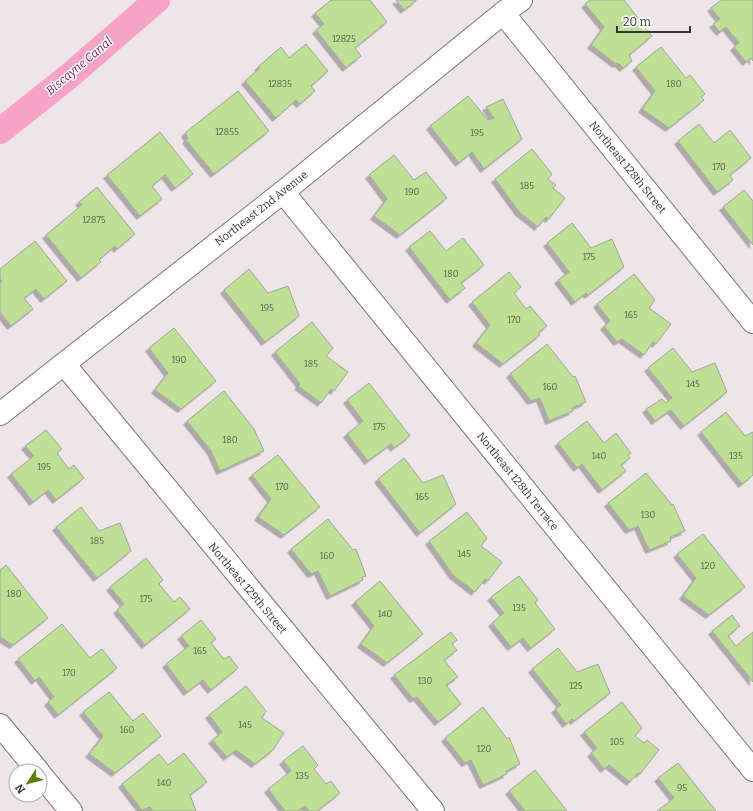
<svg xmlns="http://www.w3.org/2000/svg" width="753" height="811" viewBox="0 0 753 811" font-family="Bitter,serif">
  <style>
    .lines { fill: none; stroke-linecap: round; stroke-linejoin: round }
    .canal { stroke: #f6a4c6; stroke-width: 26 }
    .building { fill: #bde095; stroke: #a1a49e; filter: url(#shadow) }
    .minor-casing { stroke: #7e7679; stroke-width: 24 }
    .minor { stroke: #fff; stroke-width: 22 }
    .labels { text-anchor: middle; stroke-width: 3; stroke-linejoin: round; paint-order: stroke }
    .number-label { font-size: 9px; fill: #59604e }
    .street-label { font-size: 11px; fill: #383536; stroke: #fff }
    .water-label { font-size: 12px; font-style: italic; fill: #7a1d4e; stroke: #fff }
  </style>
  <defs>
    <filter id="shadow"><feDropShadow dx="-3.5" dy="3.5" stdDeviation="0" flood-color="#0004"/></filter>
  </defs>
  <rect width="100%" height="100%" fill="#eee5e8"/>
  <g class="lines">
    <path class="canal" d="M0,131L68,77L157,0"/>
  </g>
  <g class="building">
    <path d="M331,0H370L387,22L355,48L361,56L346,68L316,30L324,24L315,13Z"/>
    <path d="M396,0H416V1L404,10Z"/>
    <path d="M590,0H624L652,36L629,55L632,61L623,68L618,63L616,64L591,45L604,27L585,4Z"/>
    <path d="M721,0H753V61L751,58L746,62L734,47L739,43L726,27L720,32L713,24L720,19L711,8Z"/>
    <path d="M306,44L328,71L311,86L315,91L300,104L296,100L276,118L245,81L260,68L258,67L281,47L289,58Z"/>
    <path d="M661,47L686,78L690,75L705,94L701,97L704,100L669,128L642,109L655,91L636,67Z"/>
    <path d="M238,91L269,131L214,174L186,140L188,138L185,133Z"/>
    <path d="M468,96L488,120L494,118L486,107L503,99L522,139L484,169L472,152L459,163L430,126Z"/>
    <path d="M699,124L714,143L730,130L751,158L730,175L733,180L717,192L678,141Z"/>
    <path d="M160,132L193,174L175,188L165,175L152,186L162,199L140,216L107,175Z"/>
    <path d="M532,149L552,174L548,179L556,185L553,188L565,198L549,219L546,217L538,227L519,212L495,179Z"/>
    <path d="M394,155L414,180L426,172L447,198L400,235L374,216L387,199L369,175Z"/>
    <path d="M97,187L135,234L117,249L115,246L99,260L101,262L81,278L46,235L82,205L79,202Z"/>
    <path d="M744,190L753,201V245L723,207Z"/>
    <path d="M572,223L591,248L612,239L624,267L588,295L586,293L575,302L558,280L569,272L547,243Z"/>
    <path d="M430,231L446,251L463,238L484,265L461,283L465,288L450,300L409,247Z"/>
    <path d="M35,241L67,281L44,299L36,289L24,298L33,309L11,326L0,312V283L2,281L0,279V269Z"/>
    <path d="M249,269L268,293L288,286L299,316L265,342L224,290Z"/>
    <path d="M509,272L521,287L514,293L526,309L530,306L547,326L538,333L540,335L503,364L476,343L490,325L472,302Z"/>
    <path d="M634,274L655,300L649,308L671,324L656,344L653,342L644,355L622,339L617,342L604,326L610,321L597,304Z"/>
    <path d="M312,322L333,348L326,356L348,372L334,391L331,389L321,403L298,386L300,384L275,352Z"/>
    <path d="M174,328L216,381L181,409L155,390L168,373L149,348Z"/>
    <path d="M547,344L573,377L575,376L586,402L572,408L573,411L549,421L540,398L531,401L510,374Z"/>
    <path d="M673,348L692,372L715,363L727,392L684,426L671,410L655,421L646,409L662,399L666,403L672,398L648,368Z"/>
    <path d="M369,383L410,436L394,448L391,444L368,461L347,434L363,421L347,400Z"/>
    <path d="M224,391L254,429L264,451L220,471L211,451L187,421Z"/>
    <path d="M726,412L745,436L753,432V475L742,484L701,432Z"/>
    <path d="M587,421L604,443L616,433L631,453L628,455L630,458L621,465L626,471L602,490L582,464L577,468L558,443Z"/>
    <path d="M46,430L62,449L57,453L69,469L74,465L84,478L56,500L48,490L33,502L11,474L34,456L25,446Z"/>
    <path d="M278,455L320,507L284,535L258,517L271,499L252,475Z"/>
    <path d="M404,458L423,483L443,475L456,504L420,533L378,479Z"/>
    <path d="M646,473L672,505L673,504L685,531L670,537L671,541L649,550L638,526L629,530L608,503Z"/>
    <path d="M81,507L99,531L120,523L131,551L97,578L56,527Z"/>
    <path d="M467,512L487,538L481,546L502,562L488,581L485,579L475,592L453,575L429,541Z"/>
    <path d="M328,519L353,550L356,549L366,576L362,577L363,580L330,596L318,571L311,574L291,549Z"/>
    <path d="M703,534L745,587L709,615L683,596L696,578L677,554Z"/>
    <path d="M146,558L163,580L159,584L174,602L180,597L190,609L145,645L117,610L124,604L110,587Z"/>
    <path d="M6,565L48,618L13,645L0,637V570Z"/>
    <path d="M519,576L538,600L535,603L555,629L531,648L523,638L511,647L492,623L504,613L491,597Z"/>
    <path d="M380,581L423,634L387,663L361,644L374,626L355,602Z"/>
    <path d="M732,615L740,626L728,636L736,646L753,632V682L712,631Z"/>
    <path d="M201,620L216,639L211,643L224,659L229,656L238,668L211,690L203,680L187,692L166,664L189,646L181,636Z"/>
    <path d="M62,624L90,658L102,649L117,668L58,715L48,702L54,697L39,677L35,681L18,659Z"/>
    <path d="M451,632L457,640L452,644L457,650L444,660L458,677L446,685L461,704L438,722L417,697L413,699L394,675Z"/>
    <path d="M558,648L577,672L598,664L610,693L574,721L572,719L566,724L555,709L561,705L532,669Z"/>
    <path d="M246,686L266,711L262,718L284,733L273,750L255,764L236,750L227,757L212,740L222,732L209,715Z"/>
    <path d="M109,692L133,721L143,713L161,736L115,773L89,754L103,736L83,712Z"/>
    <path d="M622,702L642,728L635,736L644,743L647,740L659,750L640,774L638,773L630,782L609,765L604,769L591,753L597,748L584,732Z"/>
    <path d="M483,707L507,739L509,737L520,764L506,771L507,774L483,785L471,760L465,763L445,738Z"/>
    <path d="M303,746L318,765L314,769L326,784L331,781L340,793L317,811H309L305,806L298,811H285L268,789L291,771L283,761Z"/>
    <path d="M184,753L207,782L190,795L196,811H152L150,807L142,810L122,784L159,754L168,765Z"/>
    <path d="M678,763L716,811H657L674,798L658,778Z"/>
    <path d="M535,770L567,811H525L509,791Z"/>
  </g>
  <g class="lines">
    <g class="minor-casing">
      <g id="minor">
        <path d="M503,13L753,322"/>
        <path d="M283,192L753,770"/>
        <path d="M64,364L433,811"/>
        <path d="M0,414L283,192L503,13L521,0"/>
        <path d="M0,725L38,771"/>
        <path d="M40,774L71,811"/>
      </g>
    </g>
    <use href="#minor" class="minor"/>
  </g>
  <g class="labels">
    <g class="number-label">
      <text x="344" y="42">12825</text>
      <text x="280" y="87">12835</text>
      <text x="674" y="87">180</text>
      <text x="227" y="135">12855</text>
      <text x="477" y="136">195</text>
      <text x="719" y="170">170</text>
      <text x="527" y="189">185</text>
      <text x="412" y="195">190</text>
      <text x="94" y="223">12875</text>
      <text x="589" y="260">175</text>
      <text x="451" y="277">180</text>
      <text x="267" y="311">195</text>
      <text x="631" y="318">165</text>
      <text x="514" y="323">170</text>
      <text x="179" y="363">190</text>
      <text x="311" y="367">185</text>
      <text x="693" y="387">145</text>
      <text x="550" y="390">160</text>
      <text x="379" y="430">175</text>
      <text x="230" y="443">180</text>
      <text x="599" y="459">140</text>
      <text x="736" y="459">135</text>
      <text x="44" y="470">195</text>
      <text x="282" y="490">170</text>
      <text x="422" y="500">165</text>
      <text x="648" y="518">130</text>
      <text x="97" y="544">185</text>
      <text x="464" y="557">145</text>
      <text x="327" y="559">160</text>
      <text x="708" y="569">120</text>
      <text x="14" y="597">180</text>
      <text x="146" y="602">175</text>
      <text x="519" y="611">135</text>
      <text x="385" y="617">140</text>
      <text x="200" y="654">165</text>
      <text x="69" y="676">170</text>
      <text x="425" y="684">130</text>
      <text x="576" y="689">125</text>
      <text x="245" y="728">145</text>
      <text x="127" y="733">160</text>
      <text x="617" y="745">105</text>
      <text x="484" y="752">120</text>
      <text x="302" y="779">135</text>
      <text x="164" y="786">140</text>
      <text x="682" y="791">95</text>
    </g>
    <g class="street-label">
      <text transform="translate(628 167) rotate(51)" y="4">Northeast 128th Street</text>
      <text transform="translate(261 208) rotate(-38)" y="4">Northeast 2nd Avenue</text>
      <text transform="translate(518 481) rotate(51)" y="4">Northeast 128th Terrace</text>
      <text transform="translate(248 588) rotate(50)" y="4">Northeast 129th Street</text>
    </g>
    <g class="water-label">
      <text transform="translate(79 66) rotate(-40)" y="4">Biscayne Canal</text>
    </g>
  </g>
  <g transform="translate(28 783) rotate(234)"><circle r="19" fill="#ffffff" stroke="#afaeaf"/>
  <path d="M0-3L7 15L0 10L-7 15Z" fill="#578002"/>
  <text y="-6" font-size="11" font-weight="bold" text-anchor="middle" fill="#383536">N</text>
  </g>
  <path d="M617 26v6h73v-6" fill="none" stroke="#383536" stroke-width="2"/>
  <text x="623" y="26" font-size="12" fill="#383536" stroke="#ffffff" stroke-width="3" paint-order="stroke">20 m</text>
</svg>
